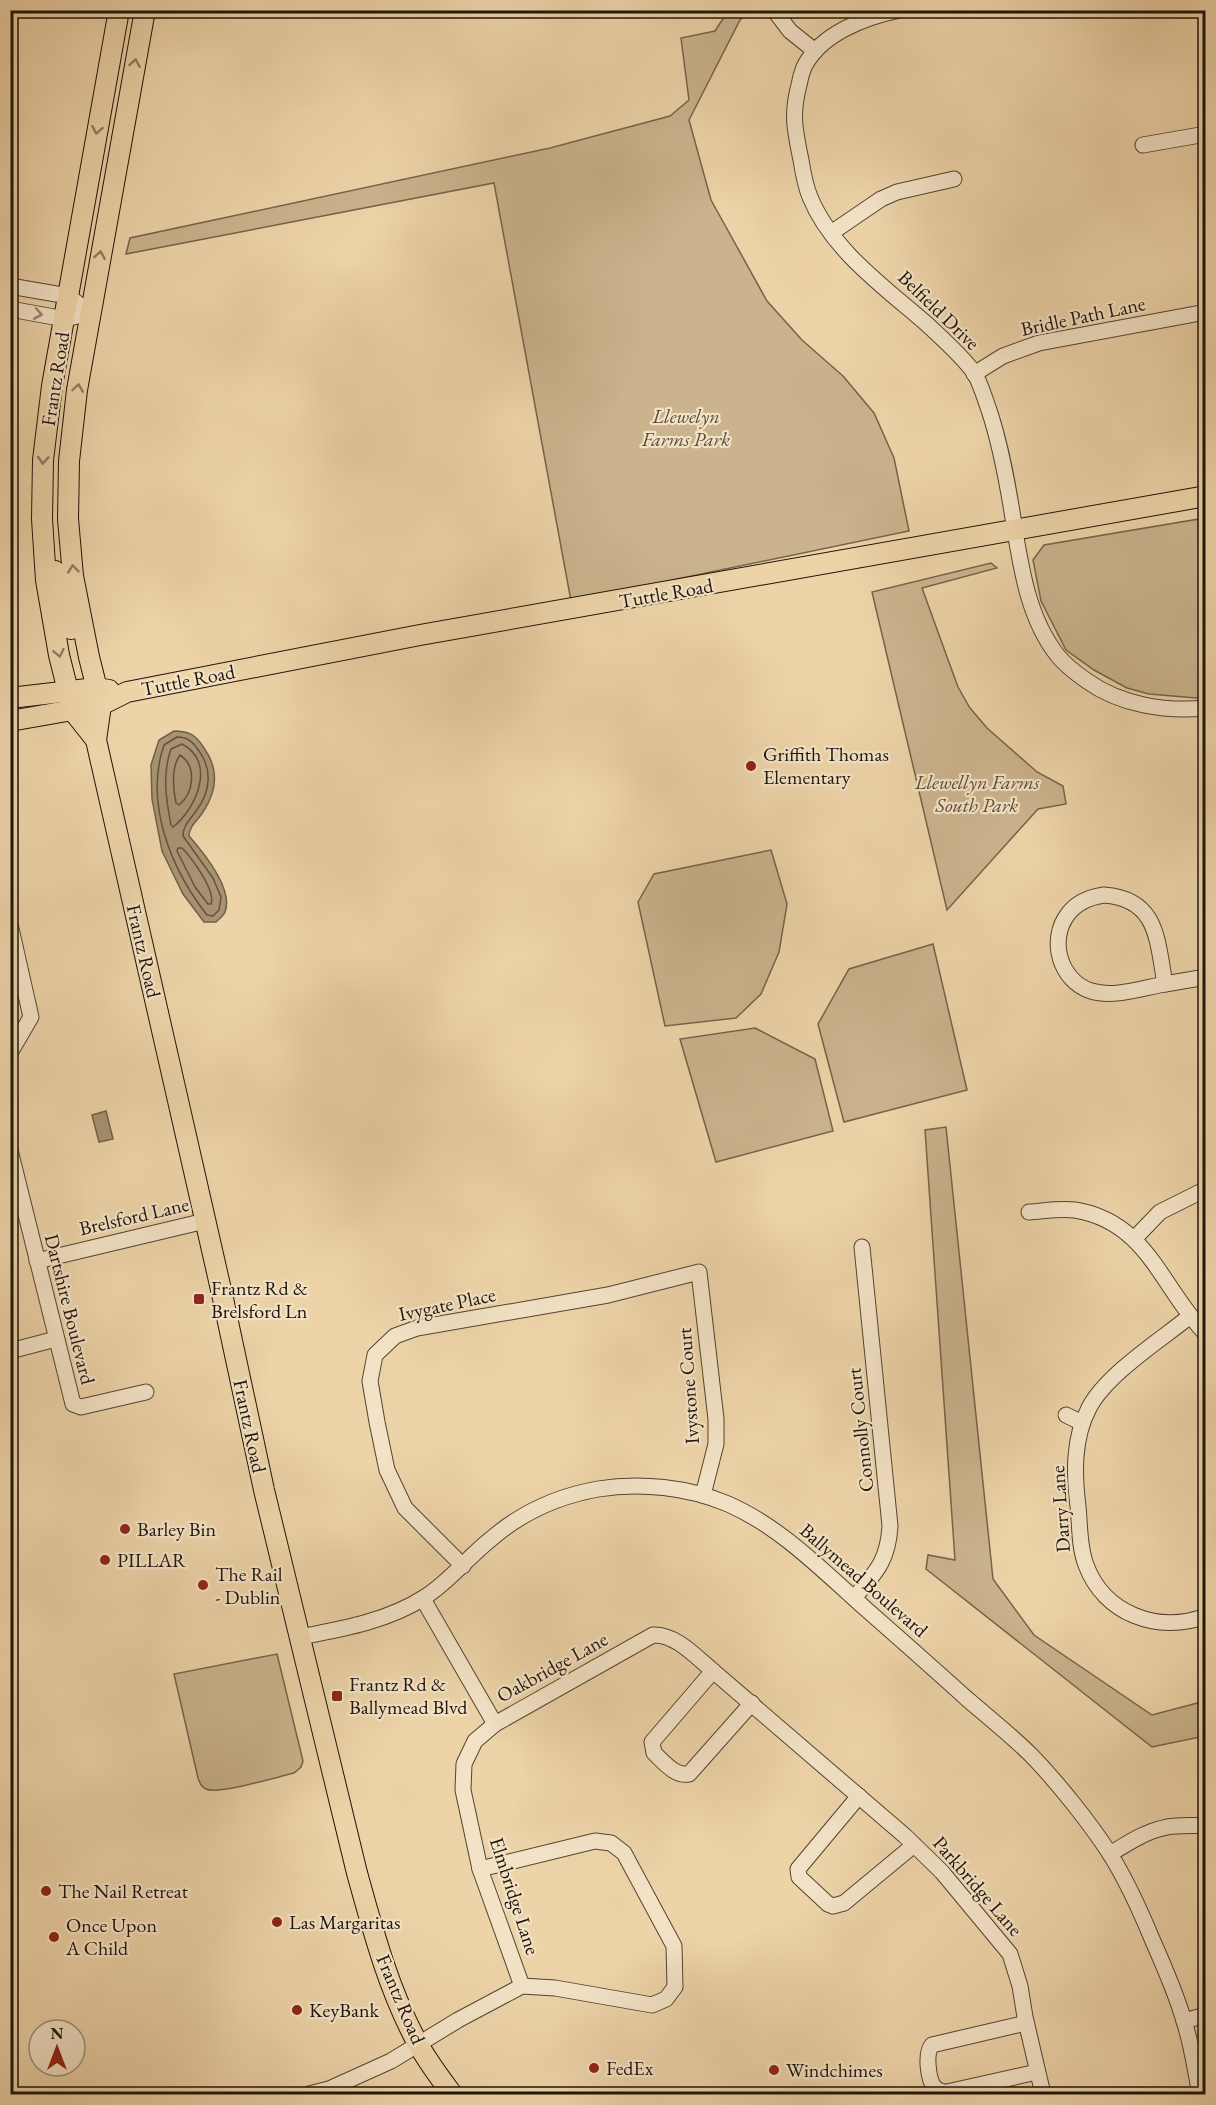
<svg xmlns="http://www.w3.org/2000/svg" width="1216" height="2105" viewBox="0 0 1216 2105" font-family="'EB Garamond',serif">
  <style>
    .green { fill: #cab38d; stroke: #74644a; stroke-width: 1.5 }
    .water { fill: #a79272; stroke: #716048; stroke-width: 1.5 }
    .lines { fill: none; stroke-linecap: round; stroke-linejoin: round }
    .shore { stroke: #63533d; stroke-width: 1.5 }
    .minor-casing { stroke: #524430; stroke-width: 17 }
    .major-casing { stroke: #1f1408; stroke-width: 22 }
    .minor { stroke: #f3e2c6; stroke-width: 15 }
    .major { stroke: #edd3a8; stroke-width: 20 }
    .oneway { stroke: #907d60 }
    .oneway2 { stroke: #948570 }
    .poi-dot { fill: #8f2418; stroke: #f3e2c6; stroke-width: 2 }
    .labels { text-anchor: middle; stroke-width: 4.5; stroke-linejoin: round; paint-order: stroke }
    .street-label { font-size: 20px; fill: #1f1408; stroke: #f3e2c6 }
    .park-label { font-size: 20px; font-style: italic; fill: #5b4c37; stroke: #f3e2c6 }
    .poi-label { font-size: 20px; fill: #1f1408; stroke: #f3e2c6; text-anchor: start }
  </style>
  <rect width="100%" height="100%" fill="#edd3a8"/>
  <filter id="stains"><feTurbulence type="fractalNoise" baseFrequency=".00333" numOctaves="4"/><feColorMatrix values="0 0 0 0 .2 0 0 0 0 .09 0 0 0 0 .02 0 0 0 .5 -.17"/></filter>
  <radialGradient id="worn" r=".72"><stop offset=".6" stop-color="#630" stop-opacity="0"/><stop offset="1" stop-color="#630" stop-opacity=".3"/></radialGradient>
  <g class="green">
    <path d="M728,11H748L740,20L689,120L711,200L767,301L802,340L843,376L874,413L894,458L909,531L571,601L494,183L126,254L130,238L550,148L670,116L689,100L681,38L715,31Z"/>
    <path d="M1205,518V696L1196,698L1149,694L1127,688L1094,670L1066,650L1041,601L1033,560L1044,545Z"/>
    <path d="M991,563L997,568L922,588L958,687L970,708L987,728L1037,772L1063,786L1066,804L1038,809L947,910L872,592Z"/>
    <path d="M771,850L787,904L779,952L761,994L736,1018L665,1026L638,902L654,874Z"/>
    <path d="M933,944L967,1090L844,1122L818,1024L849,969Z"/>
    <path d="M755,1028L815,1059L833,1131L716,1162L680,1039Z"/>
    <path d="M946,1127L993,1579L1034,1635L1152,1715L1205,1701V1736L1152,1747L926,1569L928,1555L955,1560L925,1130Z"/>
    <path d="M277,1654L303,1761L301,1767L294,1773C277,1777 218,1795 206,1789C201,1787 200,1783 198,1778L174,1674Z"/>
  </g>
  <g class="water">
    <path d="M174,731C189,731 196,735 204,748C219,769 217,791 203,812C198,820 189,826 189,836C203,852 234,889 225,912C224,915 219,919 216,922H204L183,894L162,851L152,799L151,765L159,740Z"/>
    <path d="M106,1111L113,1139L99,1142L92,1115Z"/>
  </g>
  <g class="lines">
    <g class="shore">
      <path d="M177,737C188,737 193,742 199,751C213,770 210,793 196,811C190,820 183,825 183,836L213,878L221,897L219,910L213,916L207,915C171,869 144,803 164,745Z"/>
      <path d="M182,744C217,762 196,809 173,827L171,825C166,799 162,775 171,749Z"/>
      <path d="M180,755C197,766 194,793 179,805L176,803C173,789 171,767 180,755Z"/>
      <path d="M178,848H182C192,858 216,891 211,904H208L195,887L177,851Z"/>
    </g>
    <g class="minor-casing">
      <g id="minor">
        <path d="M774,10L790,31L815,51"/>
        <path d="M900,10C866,17 821,33 804,67C802,72 800,79 799,85C791,115 795,131 801,160C803,173 805,185 810,197C832,251 887,289 929,326C942,338 966,360 975,374C981,385 985,399 989,410C1002,449 1009,491 1015,531C1022,574 1030,621 1058,656C1066,666 1077,674 1087,681C1121,705 1165,712 1206,708"/>
        <path d="M1143,145L1206,134"/>
        <path d="M831,233L881,199L897,192L954,179"/>
        <path d="M10,286L68,296L90,313"/>
        <path d="M10,309L65,319L90,313"/>
        <path d="M974,374L1003,356L1039,343L1206,312"/>
        <path d="M1104,895C1158,899 1157,940 1165,984C1142,988 1114,998 1091,991C1060,981 1048,940 1068,914C1077,902 1090,897 1104,895Z"/>
        <path d="M10,924L31,1017L10,1053"/>
        <path d="M1165,984L1206,977"/>
        <path d="M10,1150L73,1404L81,1407L146,1392"/>
        <path d="M1029,1212C1044,1211 1060,1208 1075,1210C1148,1222 1161,1288 1206,1334"/>
        <path d="M1135,1238L1160,1212L1206,1189"/>
        <path d="M37,1261L205,1221"/>
        <path d="M1189,1317C1159,1341 1106,1375 1089,1408C1073,1438 1074,1474 1078,1506C1080,1526 1079,1547 1086,1565C1104,1614 1158,1634 1206,1616"/>
        <path d="M10,1351L56,1339"/>
        <path d="M1066,1415L1082,1423"/>
        <path d="M463,1566L405,1508L387,1470L377,1422L370,1381L375,1355L395,1336L417,1328L608,1295L699,1272L716,1419V1444L703,1495"/>
        <path d="M854,1598C876,1572 888,1561 890,1526L862,1247"/>
        <path d="M423,1599L495,1724"/>
        <path d="M300,1637C342,1629 388,1621 425,1597C450,1581 468,1557 491,1539C521,1513 559,1496 598,1489C640,1482 688,1487 728,1504C781,1527 824,1572 867,1610C900,1639 933,1668 966,1698C988,1717 1011,1735 1032,1756C1058,1783 1090,1823 1110,1854C1127,1881 1140,1910 1152,1939C1164,1966 1176,1993 1184,2021C1192,2045 1195,2070 1200,2094"/>
        <path d="M713,1671L652,1742L654,1753C663,1761 675,1777 689,1774L752,1703"/>
        <path d="M859,1796L798,1869L799,1877L828,1904L833,1906L844,1903L914,1845"/>
        <path d="M1110,1854C1128,1843 1146,1831 1167,1827C1179,1825 1193,1826 1206,1825"/>
        <path d="M522,1986L480,1869L463,1790L464,1764L475,1741L495,1724L653,1635C676,1634 696,1657 713,1671L905,1836L942,1872L1010,1954L1020,1986L1025,2017L1043,2094"/>
        <path d="M1184,2021L1206,2015"/>
        <path d="M1026,2023L932,2045C925,2053 928,2078 934,2087C938,2091 942,2092 947,2092L1037,2072"/>
        <path d="M309,2094L329,2089L391,2061L458,2020L522,1986L555,1988L652,2005L666,1999L675,1987L674,1946L624,1853L611,1843L595,1841L480,1869"/>
      </g>
    </g>
    <g class="major-casing">
      <g id="major">
        <path d="M145,10L77,390L69,461L68,519L73,576L89,657L101,705L96,740L222,1294L264,1490L357,1873C373,1931 389,1991 418,2044C428,2062 440,2078 452,2094"/>
        <path d="M55,571L71,629"/>
        <path d="M10,698L96,688L109,690"/>
        <path d="M10,721L101,705L127,692L420,635L1206,496"/>
        <path d="M96,740L73,711L59,655L46,580L42,519L43,460L52,386L119,10"/>
      </g>
    </g>
    <use href="#minor" class="minor"/>
    <use href="#major" class="major"/>
  </g>
  <defs><path id="oneway-chevron" d="M-2-3.5L2.5 0L-2 3.5" fill="none" stroke-width="1.6" stroke-linecap="round" stroke-linejoin="round" transform="scale(1.5)"/></defs>
  <g class="oneway">
    <use href="#oneway-chevron" transform="translate(135 63) rotate(-80)"/>
    <use href="#oneway-chevron" transform="translate(97 130) rotate(100)"/>
    <use href="#oneway-chevron" transform="translate(100 255) rotate(-80)"/>
    <use href="#oneway-chevron" transform="translate(78 388) rotate(-82)"/>
    <use href="#oneway-chevron" transform="translate(43 460) rotate(94)"/>
    <use href="#oneway-chevron" transform="translate(73 569) rotate(-96)"/>
    <use href="#oneway-chevron" transform="translate(59 653) rotate(78)"/>
  </g>
  <use class="oneway2" href="#oneway-chevron" transform="translate(38 314) rotate(10)"/>
  <g class="poi-dot">
    <circle cx="751" cy="766" r="6"/>
    <rect x="193" y="1293" width="12" height="12" rx="3"/>
    <circle cx="125" cy="1529" r="6"/>
    <circle cx="105" cy="1560" r="6"/>
    <circle cx="203" cy="1585" r="6"/>
    <rect x="331" y="1690" width="12" height="12" rx="3"/>
    <circle cx="46" cy="1891" r="6"/>
    <circle cx="277" cy="1922" r="6"/>
    <circle cx="54" cy="1937" r="6"/>
    <circle cx="297" cy="2010" r="6"/>
    <circle cx="594" cy="2068" r="6"/>
    <circle cx="774" cy="2070" r="6"/>
  </g>
  <g class="labels">
    <g class="street-label">
      <text transform="translate(939 310) rotate(44)" y="7">Belfield Drive</text>
      <text transform="translate(1083 316) rotate(-12)" y="7">Bridle Path Lane</text>
      <text transform="translate(55 379) rotate(-81)" y="7">Frantz Road</text>
      <text transform="translate(666 593) rotate(-10)" y="7">Tuttle Road</text>
      <text transform="translate(188 680) rotate(-11)" y="7">Tuttle Road</text>
      <text transform="translate(144 951) rotate(77)" y="7">Frantz Road</text>
      <text transform="translate(134 1216) rotate(-13)" y="7">Brelsford Lane</text>
      <text transform="translate(447 1304) rotate(-12)" y="7">Ivygate Place</text>
      <text transform="translate(70 1309) rotate(76)" y="7">Dartshire Boulevard</text>
      <text transform="translate(688 1386) rotate(-94)" y="7">Ivystone Court</text>
      <text transform="translate(250 1426) rotate(78)" y="7">Frantz Road</text>
      <text transform="translate(860 1430) rotate(-96)" y="7">Connolly Court</text>
      <text transform="translate(1060 1509) rotate(-94)" y="7">Darry Lane</text>
      <text transform="translate(864 1580) rotate(41)" y="7">Ballymead Boulevard</text>
      <text transform="translate(552 1667) rotate(-29)" y="7">Oakbridge Lane</text>
      <text transform="translate(978 1886) rotate(49)" y="7">Parkbridge Lane</text>
      <text transform="translate(515 1896) rotate(72)" y="7">Elmbridge Lane</text>
      <text transform="translate(401 1999) rotate(67)" y="7">Frantz Road</text>
    </g>
    <g class="park-label">
      <text x="686" y="423">Llewelyn<tspan x="686" dy="23">Farms Park</tspan></text>
      <text x="977" y="789">Llewellyn Farms<tspan x="977" dy="23">South Park</tspan></text>
    </g>
    <g class="poi-label">
      <text x="763" y="761">Griffith Thomas<tspan x="763" dy="23">Elementary</tspan></text>
      <text x="211" y="1295">Frantz Rd &amp;<tspan x="211" dy="23">Brelsford Ln</tspan></text>
      <text x="137" y="1536">Barley Bin</text>
      <text x="117" y="1567">PILLAR</text>
      <text x="215" y="1581">The Rail<tspan x="215" dy="23">- Dublin</tspan></text>
      <text x="349" y="1691">Frantz Rd &amp;<tspan x="349" dy="23">Ballymead Blvd</tspan></text>
      <text x="58" y="1898">The Nail Retreat</text>
      <text x="289" y="1929">Las Margaritas</text>
      <text x="66" y="1932">Once Upon<tspan x="66" dy="23">A Child</tspan></text>
      <text x="309" y="2017">KeyBank</text>
      <text x="606" y="2075">FedEx</text>
      <text x="786" y="2077">Windchimes</text>
    </g>
  </g>
  <rect width="1216" height="2105" fill="none" stroke="#edd3a8" stroke-width="36"/>
  <rect x="12" y="12" width="1192" height="2081" fill="none" stroke="#1f1408" stroke-width="3"/>
  <rect x="18" y="18" width="1180" height="2069" fill="none" stroke="#1f1408" stroke-width="1.5"/>
  <g transform="translate(57 2048)"><circle r="28" fill="#f3e2c6" stroke="#9e907a" stroke-width="1.5"/>
  <path d="M0-4.5L10 22L0 15L-10 22Z" fill="#8f2418"/>
  <text y="-9" font-size="16" font-weight="bold" text-anchor="middle" fill="#1f1408">N</text>
  </g>
  <rect width="100%" height="100%" filter="url(#stains)"/>
  <rect width="100%" height="100%" fill="url(#worn)"/>
</svg>
